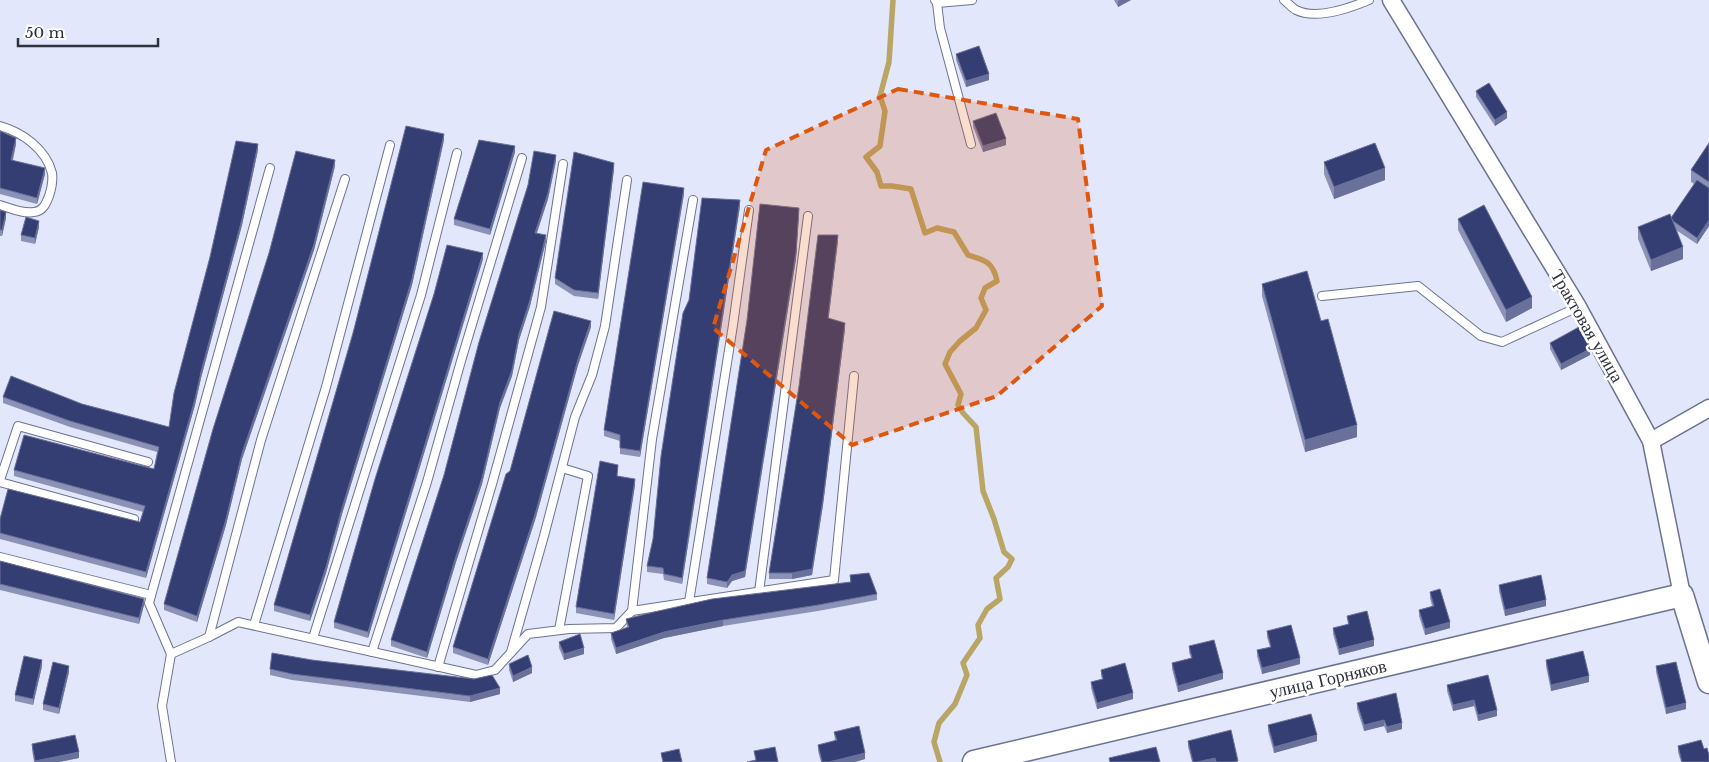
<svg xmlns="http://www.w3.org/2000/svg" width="1709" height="762" viewBox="0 0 1709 762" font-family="'Libre Baskerville',serif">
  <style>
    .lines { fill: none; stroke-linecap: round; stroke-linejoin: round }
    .stream { stroke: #baa664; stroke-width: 5.5 }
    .lane-casing { stroke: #6c7390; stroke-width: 10 }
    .street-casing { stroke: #6c7390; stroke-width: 19 }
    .secondary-casing { stroke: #6c7390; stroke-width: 25 }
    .lane { stroke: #fff; stroke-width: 8 }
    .street { stroke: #fff; stroke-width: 16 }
    .secondary { stroke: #fff; stroke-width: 22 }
    .wall { fill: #8c92b6 }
    .shaded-wall { fill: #69719b }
    .building { fill: #353e72; stroke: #69719b }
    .marked { fill: #df570e; fill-opacity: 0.2; stroke: #df570e; stroke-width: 4; stroke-dasharray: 10 6; stroke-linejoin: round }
    .labels { text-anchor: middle; stroke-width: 5; stroke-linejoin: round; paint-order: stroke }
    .street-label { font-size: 18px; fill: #2f323e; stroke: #fff }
  </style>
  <rect width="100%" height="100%" fill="#e2e7fb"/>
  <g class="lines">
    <path class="stream" d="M893,0L889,62L880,96L885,111L880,146L866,157L877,172L881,186H892L911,189L925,233L937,228L954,232L968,255C985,260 993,262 997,281L985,288L981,298L986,310L976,328L960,341L950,352L945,364L961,394L958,405L963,413L976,427L983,491L994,519L1004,552L1012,559L1008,567L996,578L1000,599L987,609L978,625L980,638L963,663L967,675L955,704L939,723L934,742L940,762"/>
    <g class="lane-casing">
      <g id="lane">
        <path d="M935,0L937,3L972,0"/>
        <path d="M1284,0C1288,3 1292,8 1296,10C1316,20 1350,8 1369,0"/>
        <path d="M937,3L940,28L971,144"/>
        <path d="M0,126C22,132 46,149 52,173C53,180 51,190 49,196C46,204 43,211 34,212C23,214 10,208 0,205"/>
        <path d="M1322,296L1418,286L1481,336L1502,342L1578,307"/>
        <path d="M0,480L18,426L148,462"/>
        <path d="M0,482L134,519"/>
        <path d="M0,557L151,595"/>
        <path d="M759,592L808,216"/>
        <path d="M689,602L733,325L749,210"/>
        <path d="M632,611L652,439L693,200"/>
        <path d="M254,625L326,387L390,145"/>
        <path d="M559,630L588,476L562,468"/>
        <path d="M209,637L261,440L345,179"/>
        <path d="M313,638L421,295L457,153"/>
        <path d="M372,652L427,482L461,361L522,158"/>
        <path d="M511,652L544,536L575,417L592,375L605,326L627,180"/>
        <path d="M171,654L209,637L238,622L476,675L495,670L528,634L569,629L616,628L632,611L834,580L854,376"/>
        <path d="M438,667L492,484L541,307L563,164"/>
        <path d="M171,762L162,706L171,654L149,603L270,168"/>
      </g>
    </g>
    <g class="street-casing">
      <g id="street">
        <path d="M1391,0L1578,307L1651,441L1682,595"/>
        <path d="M1651,441L1709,408"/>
      </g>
    </g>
    <g class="secondary-casing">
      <path id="secondary" d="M974,762L1682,595L1709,682"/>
    </g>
    <use href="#lane" class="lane"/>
    <use href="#street" class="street"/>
    <use href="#secondary" class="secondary"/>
  </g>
  <g class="wall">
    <path d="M1114,0H1131L1118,7Z"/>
    <path d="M956,54L989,80L966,87L956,60Z"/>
    <path d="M1476,91L1507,118L1495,126L1476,97Z"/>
    <path d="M973,121L1006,145L983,152L973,127Z"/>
    <path d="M0,131L16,144L13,160L45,174L37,204L0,194Z"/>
    <path d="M444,140L412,285L342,514L326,573L310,621L274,611V605Z"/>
    <path d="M1709,143V226L1697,244L1676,230L1683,259L1651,271L1638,239V227L1671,218L1694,184L1691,182V170Z"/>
    <path d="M258,150L242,225L201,378L195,405L146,578L0,539V519L140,522L143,512L14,476V470L154,469L157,452L70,427L3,403V397L82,404L169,427Z"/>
    <path d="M515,152L490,235L454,225V219Z"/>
    <path d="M556,161L548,199L536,233L546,241L530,306L519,340L512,376L500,408L482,484L456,562L427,658L391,646V640Z"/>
    <path d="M1324,162L1385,180L1334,199L1324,174Z"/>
    <path d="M335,166L314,250L242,459L226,525L197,622L164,610V604Z"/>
    <path d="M614,169L598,299L574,296L555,284V278Z"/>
    <path d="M684,194L640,457L620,454V441L604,436V430Z"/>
    <path d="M740,206L682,584L664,580L663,574L647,572V566Z"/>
    <path d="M0,210L6,218L2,236H0Z"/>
    <path d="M799,214L796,259L745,577L732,581L727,588L707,584V578Z"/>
    <path d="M1458,219L1532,308L1506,322L1458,230Z"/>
    <path d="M39,227L35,244L21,241V235Z"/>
    <path d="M838,241L828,318L845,329L823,505L812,575L792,579H769V573Z"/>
    <path d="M483,259L368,638L334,628V622Z"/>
    <path d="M1262,284L1321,321L1357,437L1305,452L1262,296Z"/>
    <path d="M591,327L578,365L536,517L488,665L453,653V647L510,471Z"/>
    <path d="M1550,343L1590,355L1561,370L1550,349Z"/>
    <path d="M618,476L635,485L614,620L576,613V607Z"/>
    <path d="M0,561L144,605L139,624L0,590Z"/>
    <path d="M850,575L877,594V600L818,611L723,626L664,638L616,654L611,639V633L627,627L626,619L850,582Z"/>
    <path d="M1499,585L1546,606L1505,616L1499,591Z"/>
    <path d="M1430,592L1450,628L1425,635L1419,616V610L1432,606L1430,598Z"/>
    <path d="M1347,616L1374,646L1339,655L1333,634V628L1348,625Z"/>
    <path d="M1267,631L1300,664L1262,674L1257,656V650L1270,647L1267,637Z"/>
    <path d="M559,642L584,654L564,660L559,648Z"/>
    <path d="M1189,646L1223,679L1178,692L1172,669V663L1191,658L1189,652Z"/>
    <path d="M312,660L500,694L470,702L292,680L270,675V669Z"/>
    <path d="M1546,660L1589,682L1551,691L1546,666Z"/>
    <path d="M509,664L532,673L513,682L509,670Z"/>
    <path d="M42,666L33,705L15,701V695Z"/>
    <path d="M1656,666L1686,709L1666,714L1656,672Z"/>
    <path d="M1101,670L1133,699L1097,709L1091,688V682L1102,679L1101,676Z"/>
    <path d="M69,672L59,714L43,710V704Z"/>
    <path d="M1488,675L1497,716L1478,721L1474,706L1453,711L1447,691V685Z"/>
    <path d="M1357,703L1402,729L1387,733L1384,726L1364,731L1357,709Z"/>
    <path d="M1268,725L1317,741L1274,753L1268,731Z"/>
    <path d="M834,732L865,759L855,762H821L818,751V745L835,741Z"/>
    <path d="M1188,741L1238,762H1192L1188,747Z"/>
    <path d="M32,744L79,758L59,762H34L32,750Z"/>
    <path d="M1678,746L1704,749L1709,762H1681L1678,752Z"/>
  </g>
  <g class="shaded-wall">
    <path d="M1120,0H1131L1118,7V1Z"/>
    <path d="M989,74V80L966,87V81Z"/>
    <path d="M1507,112V118L1495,126V120Z"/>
    <path d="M444,134V140L412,285L342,514L326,573L310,621V615Z"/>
    <path d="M16,138V144L11,166V160Z"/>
    <path d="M1006,139V145L983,152V146Z"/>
    <path d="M258,144V150L242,225L201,378L195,405L146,578V572L201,372Z"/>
    <path d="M515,146V152L490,235V229Z"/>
    <path d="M556,155V161L548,199L535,239V233Z"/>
    <path d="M335,160V166L314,250L242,459L226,525L197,622V616L242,453Z"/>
    <path d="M614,163V169L598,299V293Z"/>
    <path d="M45,168V174L37,204V198Z"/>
    <path d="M1385,168V180L1334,199V187Z"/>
    <path d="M684,188V194L640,457V451Z"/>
    <path d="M740,200V206L682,584V578Z"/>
    <path d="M799,208L796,259L745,577L732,581L727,588V582Z"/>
    <path d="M6,212V218L2,236V230Z"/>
    <path d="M1709,220V226L1697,244V238Z"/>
    <path d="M39,221V227L35,244V238Z"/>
    <path d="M546,235V241L530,306L519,340L512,376L500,408L482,484L456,562L427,658V652L519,334Z"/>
    <path d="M838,235V241L828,324V318Z"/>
    <path d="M1683,247V259L1651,271V260Z"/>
    <path d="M483,253V259L368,638V632Z"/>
    <path d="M1532,297V308L1506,322V310Z"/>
    <path d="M591,321V327L578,365L536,517L488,665V659L578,359Z"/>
    <path d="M845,323V329L823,505L812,575L792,579V573Z"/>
    <path d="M1590,349V355L1561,370V364Z"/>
    <path d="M1357,425V437L1305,452V440Z"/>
    <path d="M635,479V485L614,620V614Z"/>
    <path d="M144,599V605L139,624V618Z"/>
    <path d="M1546,600V606L1505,616V610Z"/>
    <path d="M723,620V626L664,638L616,654V648L664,632Z"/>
    <path d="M1450,622V628L1425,635V629Z"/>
    <path d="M1374,640V646L1339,655V649Z"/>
    <path d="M584,648V654L564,660V654Z"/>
    <path d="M1300,658V664L1262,674V668Z"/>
    <path d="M42,660V666L33,705V699Z"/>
    <path d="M69,666V672L59,714V708Z"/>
    <path d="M532,667V673L513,682V676Z"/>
    <path d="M1223,673V679L1178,692V686Z"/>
    <path d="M1589,676V682L1551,691V685Z"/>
    <path d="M500,688V694L470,702V696Z"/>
    <path d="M1133,693V699L1097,709V703Z"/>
    <path d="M1474,700V706L1453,711V705Z"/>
    <path d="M1686,703V709L1666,714V708Z"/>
    <path d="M1497,710V716L1478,721V715Z"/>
    <path d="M1384,720V726L1364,731V725Z"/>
    <path d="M1402,723V729L1387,733V727Z"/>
    <path d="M1317,735V741L1274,753V747Z"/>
    <path d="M79,752V758L59,762H35V761Z"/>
    <path d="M865,753V759L855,762H829Z"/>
    <path d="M1215,758V762H1197Z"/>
  </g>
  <g class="building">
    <path d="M979,46L989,74L966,81L956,54Z"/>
    <path d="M1489,83L1507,112L1495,120L1476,91Z"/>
    <path d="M996,113L1006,139L983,146L973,121Z"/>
    <path d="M406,126L444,134L412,279L342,508L326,567L310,615L274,605L353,333Z"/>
    <path d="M0,131L16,138L11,160L45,168L37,198L0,188Z"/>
    <path d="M479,140L515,146L490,229L454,219Z"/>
    <path d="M236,141L258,144L242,219L201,372L195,399L146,572L0,533V519L8,489L140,522L145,506L14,470L24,435L154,469L159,447L70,421L3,397L11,376L82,404L169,427L174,393L210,257Z"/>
    <path d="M1375,143L1385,168L1334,187L1324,162Z"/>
    <path d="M1709,143V182L1691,170Z"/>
    <path d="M296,151L335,160L314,244L242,453L226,519L197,616L164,604L213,429L269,253Z"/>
    <path d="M534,151L556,155L548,193L535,233L546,235L530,300L519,334L512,370L500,402L482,478L456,556L427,652L391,640L444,475L479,342L528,185Z"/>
    <path d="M574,152L614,163L598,293L574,290L555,278Z"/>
    <path d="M1697,180L1709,188V220L1697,238L1673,221L1671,218Z"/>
    <path d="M643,182L684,188L640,451L620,448V435L604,430Z"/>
    <path d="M702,198L740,200L682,578L664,574L663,568L647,566L653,539L661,456L683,313L689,300Z"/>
    <path d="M760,204L799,208L796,253L745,571L732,575L727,582L707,578L747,320Z"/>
    <path d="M1484,205L1532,297L1506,310L1458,219Z"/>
    <path d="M0,210L6,212L2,230H0Z"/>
    <path d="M1670,214L1683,247L1651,260L1638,227Z"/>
    <path d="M26,217L39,221L35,238L21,235Z"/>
    <path d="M818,235H838L828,318L845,323L823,499L812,569L792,573H769L799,386Z"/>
    <path d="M447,245L483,253L368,632L334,622L375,479L434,294Z"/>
    <path d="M1307,271L1321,321L1328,319L1357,425L1305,440L1262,284Z"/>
    <path d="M554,311L591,321L578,359L536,511L488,659L453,647L506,474L510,471Z"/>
    <path d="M1579,327L1590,349L1561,364L1550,343Z"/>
    <path d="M600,461L618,465L617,476L635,479L614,614L576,607Z"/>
    <path d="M0,561L144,599L139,618L0,584Z"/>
    <path d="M869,573L877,594L818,605L723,620L664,632L616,648L611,633L629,627L626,619L654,612L712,599L851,582L850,575Z"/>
    <path d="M1541,575L1546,600L1505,610L1499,585Z"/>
    <path d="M1440,589L1450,622L1425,629L1419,610L1434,606L1430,592Z"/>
    <path d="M1367,611L1374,640L1339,649L1333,628L1349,624L1347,616Z"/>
    <path d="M1291,625L1300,658L1262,668L1257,650L1271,647L1267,631Z"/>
    <path d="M580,634L584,648L564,654L559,642Z"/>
    <path d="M1214,640L1223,673L1178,686L1172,663L1192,658L1189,646Z"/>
    <path d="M1583,651L1589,676L1551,685L1546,660Z"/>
    <path d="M272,653L312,660L474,679L492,675L500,688L470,696L292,674L270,669Z"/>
    <path d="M528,655L532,667L513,676L509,664Z"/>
    <path d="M24,656L42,660L33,699L15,695Z"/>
    <path d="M53,662L69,666L59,708L43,704Z"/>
    <path d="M1676,662L1686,703L1666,708L1656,666Z"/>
    <path d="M1125,663L1133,693L1097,703L1091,682L1103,679L1101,670Z"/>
    <path d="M1488,675L1497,710L1478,715L1474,700L1453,705L1447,685Z"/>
    <path d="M1396,693L1402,723L1387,727L1384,720L1364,725L1357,703Z"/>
    <path d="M1311,714L1317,735L1274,747L1268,725Z"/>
    <path d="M859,726L865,753L829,762H822L818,745L837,740L834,732Z"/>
    <path d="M1231,730L1238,761L1233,762H1216L1215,758L1197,762H1193L1188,741Z"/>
    <path d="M75,735L79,752L35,761L32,744Z"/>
    <path d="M1701,740L1704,749L1707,748L1709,755V762H1682L1678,746Z"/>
    <path d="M775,747L778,762H747L756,760L754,751Z"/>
    <path d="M1156,747L1160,762H1110L1109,758Z"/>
    <path d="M679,749L682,762H663L661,753Z"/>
  </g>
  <path class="marked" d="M898,89L1078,119L1102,306L997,396L852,445L713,328L766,150Z"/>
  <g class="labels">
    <g class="street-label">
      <text transform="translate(1587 326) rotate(60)" y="6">Трактовая улица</text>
      <text transform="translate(1328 679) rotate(-13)" y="6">улица Горняков</text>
    </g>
  </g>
  <path d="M18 38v8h140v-8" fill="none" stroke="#2f323e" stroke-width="2.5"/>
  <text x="25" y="38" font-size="15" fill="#2f323e" stroke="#ffffff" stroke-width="4" paint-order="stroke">50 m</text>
</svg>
